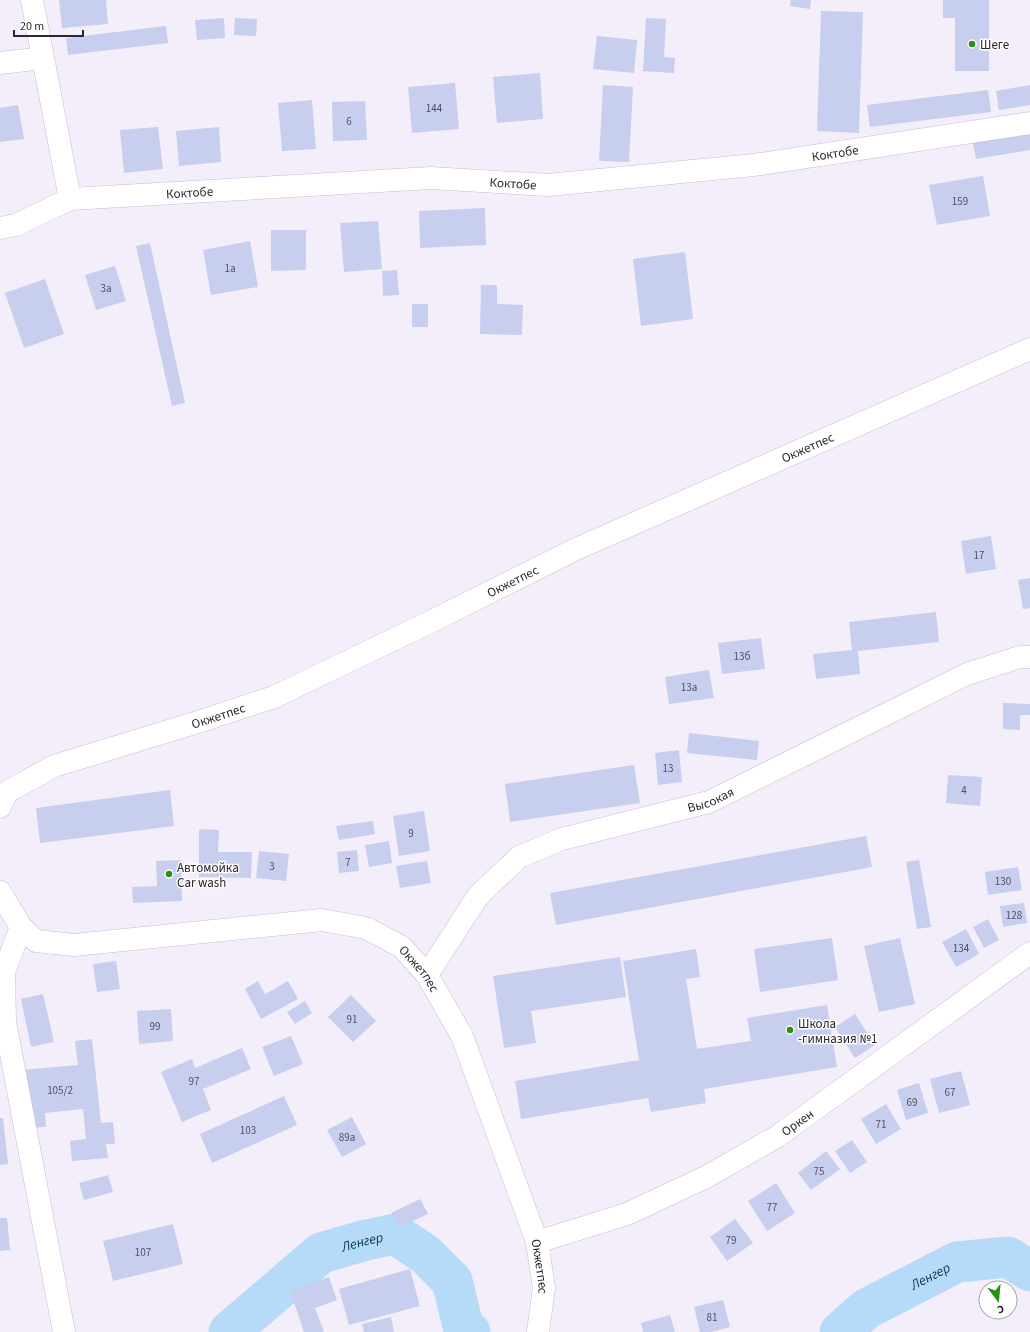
<svg xmlns="http://www.w3.org/2000/svg" width="1030" height="1332" viewBox="0 0 1030 1332" font-family="'Source Sans 3',sans-serif">
  <style>
    .lines { fill: none; stroke-linecap: round; stroke-linejoin: round }
    .river { stroke: #b5dbf8; stroke-width: 41 }
    .building { fill: #c7ceee }
    .minor-casing { stroke: #cabad9; stroke-width: 23 }
    .minor { stroke: #fff; stroke-width: 22 }
    .poi-dot { fill: #289012; stroke: #fefefe; stroke-width: 1.5 }
    .labels { text-anchor: middle; stroke-width: 3; stroke-linejoin: round; paint-order: stroke }
    .number-label { font-size: 11px; fill: #535060 }
    .poi-label { font-size: 13px; fill: #2c2631; stroke: #fefefe; text-anchor: start }
    .street-label { font-size: 13px; fill: #2c2631; stroke: #fefefe }
    .water-label { font-size: 14px; font-style: italic; fill: #033958; stroke: #fefefe }
  </style>
  <rect width="100%" height="100%" fill="#f4eefb"/>
  <g class="lines">
    <g class="river">
      <path id="s1" d="M229,1332L321,1253L366,1240L395,1234L425,1254L452,1281L463,1326L470,1332"/>
      <path id="s2" d="M840,1332L866,1309L957,1262L1008,1257L1030,1271"/>
    </g>
  </g>
  <g class="building">
    <path d="M59,0H106L108,24L62,28Z"/>
    <path d="M791,0H811L810,9L790,6Z"/>
    <path d="M943,0H989V71H955V18H943Z"/>
    <path d="M821,11L863,12L859,133L817,131Z"/>
    <path d="M224,18L225,38L197,40L195,20Z"/>
    <path d="M235,18L257,19L256,36L234,35Z"/>
    <path d="M646,18L666,19L664,57L675,58L674,73L643,71Z"/>
    <path d="M166,26L168,43L68,55L66,38Z"/>
    <path d="M597,36L637,40L634,73L593,69Z"/>
    <path d="M540,73L543,119L497,123L493,77Z"/>
    <path d="M455,83L459,129L412,133L408,87Z"/>
    <path d="M603,85L633,87L629,162L599,161Z"/>
    <path d="M1030,85V105L999,110L996,91Z"/>
    <path d="M988,90L991,112L870,127L867,105Z"/>
    <path d="M312,100L316,149L282,151L278,103Z"/>
    <path d="M365,101L367,140L333,141L332,102Z"/>
    <path d="M18,105L24,139L0,142V108Z"/>
    <path d="M158,127L163,169L124,173L120,130Z"/>
    <path d="M219,127L221,162L179,166L176,131Z"/>
    <path d="M1030,128V150L976,159L972,138Z"/>
    <path d="M983,176L990,216L937,225L929,185Z"/>
    <path d="M485,208L486,245L420,248L419,211Z"/>
    <path d="M378,221L382,269L344,272L340,223Z"/>
    <path d="M271,230H306V270L271,271Z"/>
    <path d="M250,241L258,287L211,295L203,250Z"/>
    <path d="M150,243L185,403L172,406L136,246Z"/>
    <path d="M685,252L693,319L641,326L633,259Z"/>
    <path d="M115,266L126,301L96,310L85,275Z"/>
    <path d="M397,270L399,295L383,296L382,271Z"/>
    <path d="M45,279L64,334L24,348L5,293Z"/>
    <path d="M481,285H497V304L523,305L522,335L480,334Z"/>
    <rect x="412" y="304" width="16" height="23"/>
    <path d="M991,536L996,569L966,574L961,541Z"/>
    <path d="M1030,578V608L1023,609L1018,580Z"/>
    <path d="M936,612L939,642L858,651L860,674L816,679L813,654L852,650L849,622Z"/>
    <path d="M761,638L765,669L722,674L718,643Z"/>
    <path d="M709,670L714,698L669,704L665,677Z"/>
    <path d="M1003,703L1030,704V715H1020V730L1003,729Z"/>
    <path d="M689,733L759,741L757,760L687,753Z"/>
    <path d="M679,750L682,782L658,785L655,753Z"/>
    <path d="M634,765L640,803L510,822L505,784Z"/>
    <path d="M948,775L982,777L980,806L946,803Z"/>
    <path d="M170,790L174,826L40,843L36,808Z"/>
    <path d="M424,811L430,851L399,856L393,816Z"/>
    <path d="M373,821L375,834L339,840L336,826Z"/>
    <path d="M199,829L219,830L218,852H252L251,878L199,877Z"/>
    <path d="M866,836L872,867L556,925L550,893Z"/>
    <path d="M389,841L392,863L369,867L365,845Z"/>
    <path d="M357,850L359,871L339,873L337,852Z"/>
    <path d="M259,851L289,854L286,881L256,878Z"/>
    <path d="M181,860L182,901L133,903L132,887L157,886L156,861Z"/>
    <path d="M919,860L931,927L917,929L906,862Z"/>
    <path d="M427,861L431,883L400,888L396,866Z"/>
    <path d="M1018,867L1022,890L988,895L985,872Z"/>
    <path d="M1024,903L1027,923L1003,927L1000,906Z"/>
    <path d="M988,919L999,940L984,948L973,927Z"/>
    <path d="M966,929L979,954L956,967L942,942Z"/>
    <path d="M832,938L838,980L760,992L754,949Z"/>
    <path d="M900,938L915,1004L879,1012L864,946Z"/>
    <path d="M696,949L700,977L686,979L697,1049L751,1041L747,1018L827,1005L837,1067L704,1089L706,1103L651,1112L648,1098L521,1119L515,1081L639,1060L623,961Z"/>
    <path d="M620,957L626,997L531,1011L536,1043L504,1048L493,976Z"/>
    <path d="M116,961L120,989L97,992L93,964Z"/>
    <path d="M258,981L265,994L288,981L298,999L261,1019L245,989Z"/>
    <path d="M43,994L54,1042L31,1047L21,999Z"/>
    <path d="M351,995L376,1021L353,1042L328,1017Z"/>
    <path d="M305,1001L312,1013L295,1024L287,1012Z"/>
    <path d="M171,1009L173,1041L139,1044L137,1011Z"/>
    <path d="M855,1014L875,1045L855,1058L835,1027Z"/>
    <path d="M291,1036L303,1064L274,1076L262,1047Z"/>
    <path d="M92,1039L101,1123L113,1122L115,1144H106L108,1158L72,1161L70,1141L86,1139L83,1109L45,1113L46,1127L27,1128L21,1070L78,1065L75,1041Z"/>
    <path d="M242,1048L251,1069L203,1089L211,1110L182,1122L161,1072L192,1059L195,1068Z"/>
    <path d="M961,1071L970,1105L939,1113L930,1079Z"/>
    <path d="M919,1083L928,1113L906,1120L897,1090Z"/>
    <path d="M284,1096L297,1125L212,1163L200,1134Z"/>
    <path d="M886,1104L901,1129L876,1144L861,1119Z"/>
    <path d="M352,1117L366,1144L342,1157L327,1130Z"/>
    <path d="M0,1118H3L8,1164L0,1165Z"/>
    <path d="M852,1140L867,1162L850,1173L835,1151Z"/>
    <path d="M826,1151L840,1169L811,1190L798,1173Z"/>
    <path d="M108,1175L113,1192L84,1200L79,1183Z"/>
    <path d="M776,1183L795,1213L767,1231L748,1201Z"/>
    <path d="M420,1199L428,1214L398,1228L391,1213Z"/>
    <path d="M0,1218H7L10,1250L0,1251Z"/>
    <path d="M735,1219L753,1243L727,1261L710,1237Z"/>
    <path d="M173,1224L183,1264L113,1281L103,1241Z"/>
    <path d="M410,1269L420,1306L349,1325L339,1289Z"/>
    <path d="M329,1277L337,1300L315,1308L324,1332H304L290,1291Z"/>
    <path d="M723,1300L730,1327L711,1332H700L694,1307Z"/>
    <path d="M670,1315L675,1332H643L641,1323Z"/>
    <path d="M391,1317L394,1332H364L362,1324Z"/>
  </g>
  <g class="lines">
    <g class="minor-casing">
      <g id="minor">
        <path d="M32,0L70,199"/>
        <path d="M0,63L43,58"/>
        <path id="s3" d="M0,228L16,225L70,199L431,178L548,185L754,165L1030,123"/>
        <path id="s4" d="M0,807L7,792L54,766L198,722L274,697L430,622L574,550L1030,349"/>
        <path id="s5" d="M0,892L21,927L36,941L74,945L322,920L366,928L402,947L427,975L462,1036L537,1242L544,1288L538,1332"/>
        <path d="M21,927L4,972L5,1022L64,1332"/>
        <path id="s6" d="M427,975L478,896L519,857L562,839L709,802L967,674L1020,657H1030"/>
        <path id="s7" d="M537,1242L627,1214L706,1177L778,1136L1030,953"/>
      </g>
    </g>
    <use href="#minor" class="minor"/>
  </g>
  <g class="poi-dot">
    <circle cx="972" cy="44" r="4"/>
    <circle cx="169" cy="874" r="4"/>
    <circle cx="790" cy="1030" r="4"/>
  </g>
  <g class="labels">
    <g class="number-label">
      <text x="434" y="112">144</text>
      <text x="349" y="125">6</text>
      <text x="960" y="205">159</text>
      <text x="230" y="272">1а</text>
      <text x="106" y="292">3а</text>
      <text x="979" y="559">17</text>
      <text x="742" y="660">13б</text>
      <text x="689" y="691">13а</text>
      <text x="668" y="772">13</text>
      <text x="964" y="794">4</text>
      <text x="411" y="837">9</text>
      <text x="348" y="866">7</text>
      <text x="272" y="870">3</text>
      <text x="1003" y="885">130</text>
      <text x="1014" y="919">128</text>
      <text x="961" y="952">134</text>
      <text x="352" y="1023">91</text>
      <text x="155" y="1030">99</text>
      <text x="194" y="1085">97</text>
      <text x="60" y="1094">105/2</text>
      <text x="950" y="1096">67</text>
      <text x="912" y="1106">69</text>
      <text x="881" y="1128">71</text>
      <text x="248" y="1134">103</text>
      <text x="347" y="1141">89а</text>
      <text x="819" y="1175">75</text>
      <text x="772" y="1211">77</text>
      <text x="731" y="1244">79</text>
      <text x="143" y="1256">107</text>
      <text x="712" y="1321">81</text>
    </g>
    <g class="poi-label">
      <text x="980" y="49">Шеге</text>
      <text x="177" y="872">Автомойка<tspan x="177" dy="15">Car wash</tspan></text>
      <text x="798" y="1028">Школа<tspan x="798" dy="15">-гимназия №1</tspan></text>
    </g>
    <g class="street-label">
      <text dy="5" stroke="none"><textPath href="#s3" startOffset="844">Коктобе</textPath></text>
      <text dy="5" stroke="none"><textPath href="#s3" startOffset="520">Коктобе</textPath></text>
      <text dy="5" stroke="none"><textPath href="#s3" startOffset="196">Коктобе</textPath></text>
      <text dy="5" stroke="none"><textPath href="#s4" startOffset="890">Окжетпес</textPath></text>
      <text dy="5" stroke="none"><textPath href="#s4" startOffset="566">Окжетпес</textPath></text>
      <text dy="5" stroke="none"><textPath href="#s4" startOffset="242">Окжетпес</textPath></text>
      <text dy="5" stroke="none"><textPath href="#s6" startOffset="351">Высокая</textPath></text>
      <text dy="5" stroke="none"><textPath href="#s5" startOffset="462">Окжетпес</textPath></text>
      <text dy="5" stroke="none"><textPath href="#s7" startOffset="288">Оркен</textPath></text>
      <text dy="5" stroke="none"><textPath href="#s5" startOffset="786">Окжетпес</textPath></text>
    </g>
    <g class="water-label">
      <text dy="5" stroke="none"><textPath href="#s1" startOffset="164">Ленгер</textPath></text>
      <text dy="5" stroke="none"><textPath href="#s2" startOffset="107">Ленгер</textPath></text>
    </g>
  </g>
  <g transform="translate(998 1300) rotate(164)"><circle r="19" fill="#fefefe" stroke="#aaa8ac"/>
  <path d="M0-3L7 15L0 10L-7 15Z" fill="#289012"/>
  <text y="-6" font-size="11" font-weight="bold" text-anchor="middle" fill="#2c2631">С</text>
  </g>
  <path d="M14 30v6h69v-6" fill="none" stroke="#2c2631" stroke-width="2"/>
  <text x="20" y="30" font-size="12" fill="#2c2631" stroke="#fefefe" stroke-width="3" paint-order="stroke">20 m</text>
</svg>
